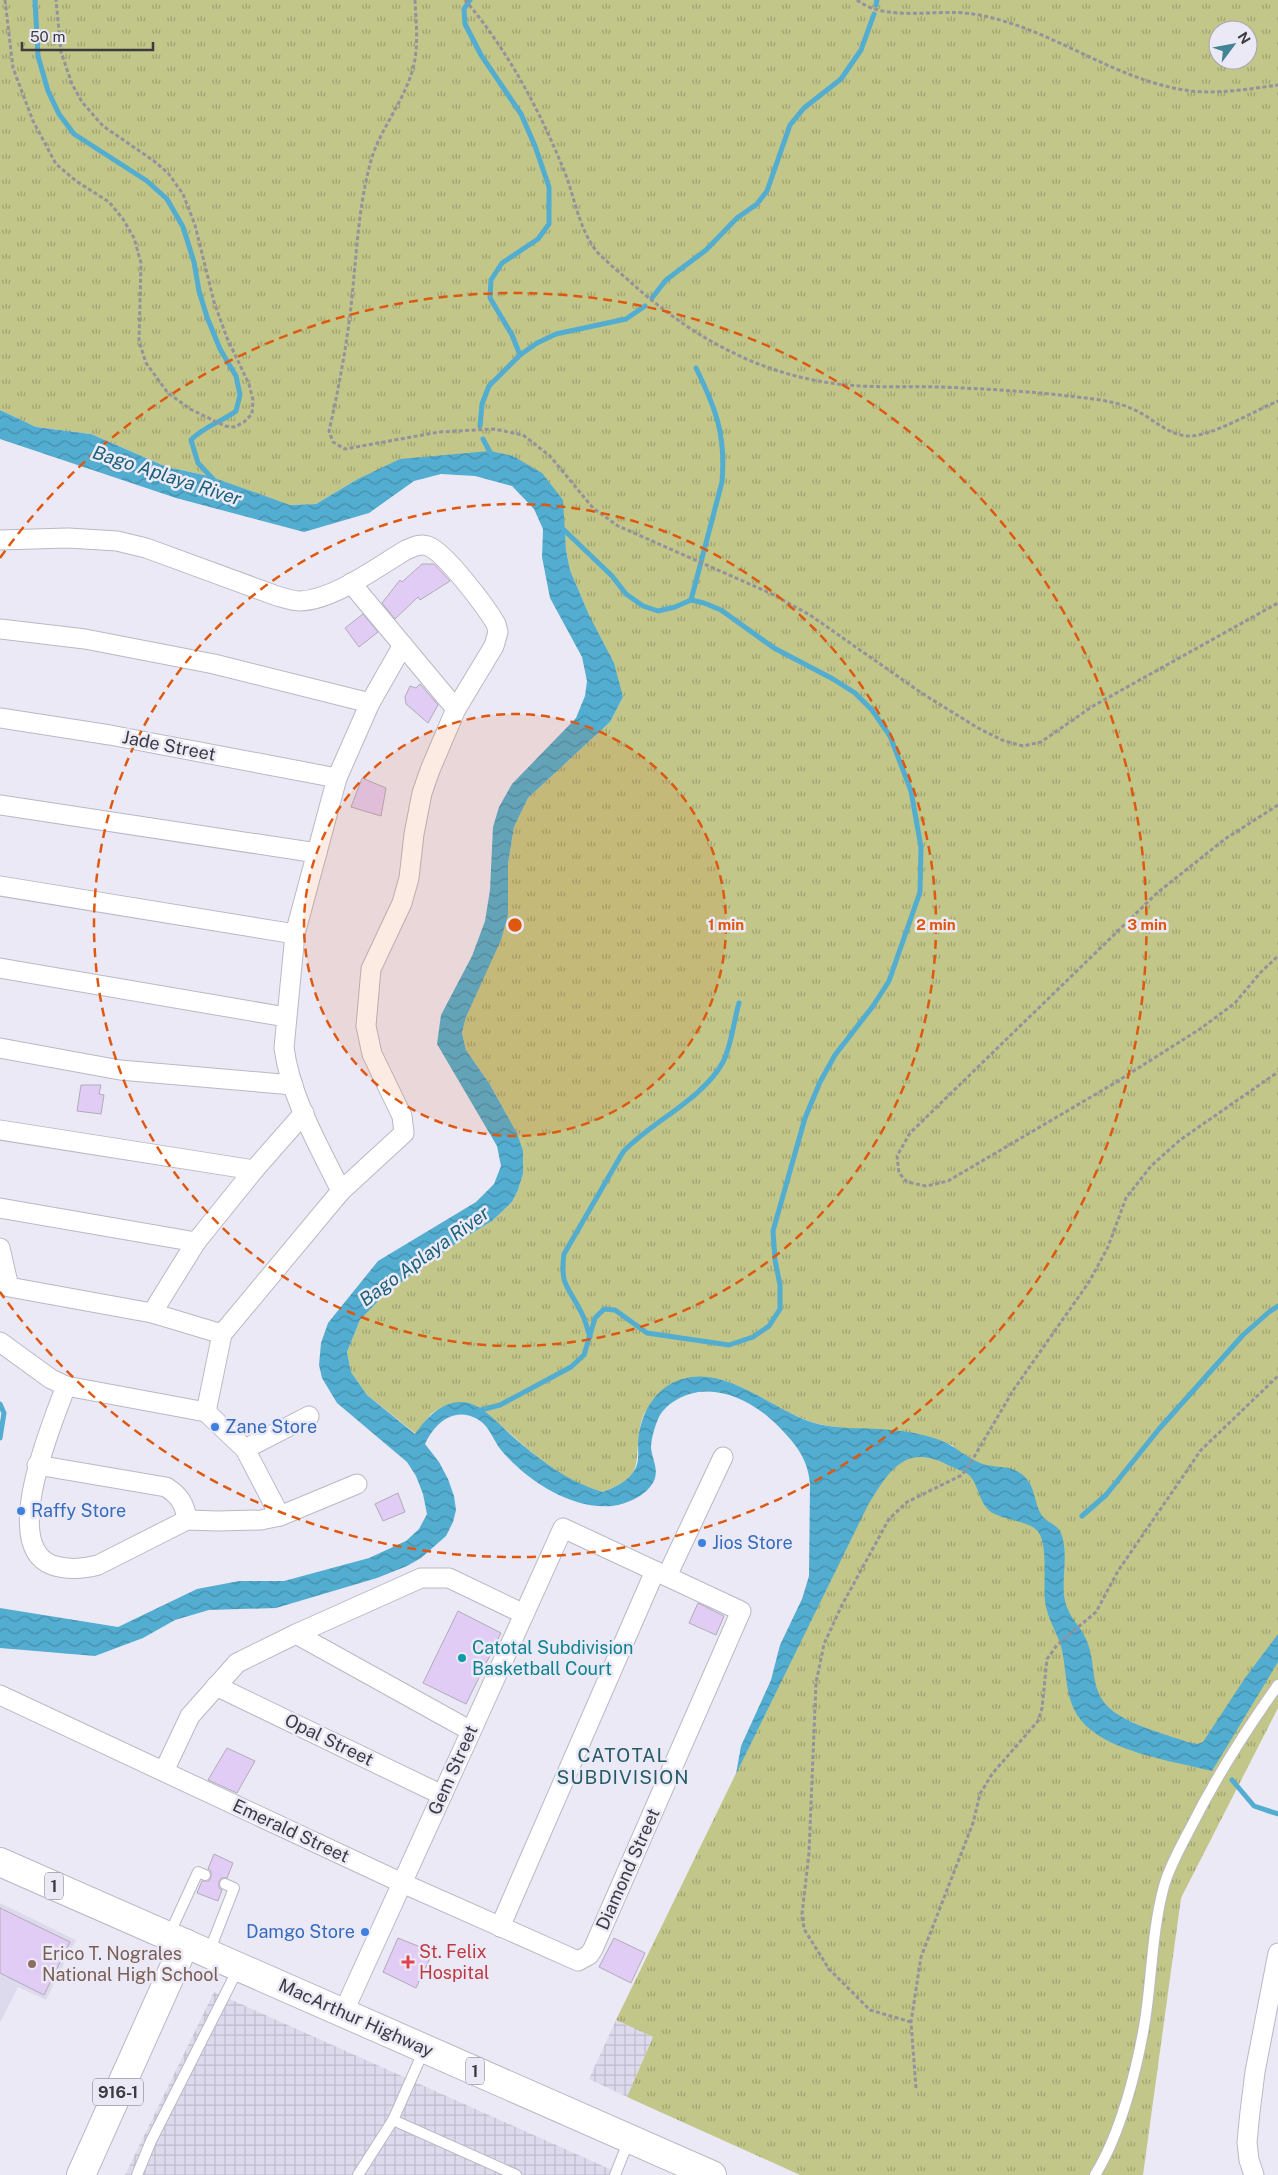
<svg xmlns="http://www.w3.org/2000/svg" width="1278" height="2175" viewBox="0 0 1278 2175" font-family="'Public Sans',sans-serif">
  <style>
    .built { fill: #dedaee }
    .industrial { fill: url(#industrial-grid) }
    .grass { fill: url(#grass-tufts); fill-rule: evenodd }
    .water { fill: url(#water-waves) }
    .lines { fill: none; stroke-linecap: round; stroke-linejoin: round }
    .stream { stroke: #52add0; stroke-width: 5 }
    .building { fill: #e1ccf5; stroke: #b1abb6 }
    .lane-casing { stroke: #bab8c3; stroke-width: 12 }
    .street-casing { stroke: #bab8c3; stroke-width: 21 }
    .primary-casing { stroke: #bab8c3; stroke-width: 30 }
    .highway-casing { stroke: #bab8c3; stroke-width: 30 }
    .path { stroke: #94929c; stroke-width: 3; stroke-dasharray: 4 2.5; stroke-linecap: butt }
    .lane { stroke: #fff; stroke-width: 10 }
    .street { stroke: #fff; stroke-width: 19 }
    .primary { stroke: #fff; stroke-width: 28 }
    .highway { stroke: #fff; stroke-width: 28 }
    .ring { fill: none; stroke: #df580f; stroke-width: 2.5; stroke-dasharray: 9 6 }
    .shop-dot { fill: #3f7fe0; stroke: #ece9f6; stroke-width: 2 }
    .culture-dot { fill: #0f9aa8; stroke: #ece9f6; stroke-width: 2 }
    .health-dot { fill: #e0444e; stroke: #ece9f6; stroke-width: 2 }
    .education-dot { fill: #8d6e63; stroke: #ece9f6; stroke-width: 2 }
    .labels { text-anchor: middle; stroke-width: 5; stroke-linejoin: round; paint-order: stroke }
    .shield { fill: #ece9f6; stroke: #716f77; stroke-width: 1 }
    .shield-label { font-size: 16px; font-weight: bold; fill: #3c3b40 }
    .street-label { font-size: 18px; fill: #3c3b40; stroke: #ece9f6 }
    .shop-label { font-size: 18px; fill: #366cbe; stroke: #ece9f6; text-anchor: start }
    .culture-label { font-size: 18px; fill: #0d838f; stroke: #ece9f6; text-anchor: start }
    .health-label { font-size: 18px; fill: #be3a42; stroke: #ece9f6; text-anchor: start }
    .education-label { font-size: 18px; fill: #785e54; stroke: #ece9f6; text-anchor: start }
    .water-label { font-size: 19px; font-style: italic; fill: #196079; stroke: #ece9f6 }
    .neighbourhood-label { font-size: 19px; letter-spacing: 1px; fill: #255a67; stroke: #ece9f6 }
    .centre { fill: #df580f; stroke: #ece9f6; stroke-width: 2.5 }
    .ring-label { font-size: 15px; text-anchor: middle; font-weight: bold; fill: #df580f; stroke: #ece9f6; stroke-width: 5; stroke-linejoin: round; paint-order: stroke }
  </style>
  <defs>
    <pattern id="industrial-grid" width="8" height="8" patternUnits="userSpaceOnUse" patternTransform="scale(1.25)"><rect width="8" height="8" fill="#dedaee"/><path d="M0 4h8M4 0v8" fill="none" stroke="#bfbccd"/></pattern>
    <pattern id="grass-tufts" width="24" height="20" patternUnits="userSpaceOnUse" patternTransform="scale(1.25)"><rect width="24" height="20" fill="#c2c689"/><path d="M3 7l-1-3M5 7V3M7 7l1-3M15 17l-1-3M17 17v-4M19 17l1-3" fill="none" stroke="#9fa271"/></pattern>
    <pattern id="water-waves" width="16" height="10" patternUnits="userSpaceOnUse" patternTransform="scale(1.25)"><rect width="16" height="10" fill="#52add0"/><path d="M0 5q4-4 8 0t8 0" fill="none" stroke="#458eaa"/></pattern>
  </defs>
  <rect width="100%" height="100%" fill="#ece9f6"/>
  <path class="built" d="M0,1903L76,1940L46,2000L18,1987L0,2023Z"/>
  <g class="industrial">
    <path d="M214,1992L623,2175H125Z"/>
    <path d="M616,2020L653,2037L627,2097L589,2079Z"/>
  </g>
  <path class="grass" d="M0,0H1278V1708L1181,1898L1143,2175H800L627,2097L653,2037L616,2020L851,1537C865,1510 888,1452 925,1456C930,1457 936,1460 940,1461L954,1446C908,1425 866,1435 819,1424C786,1416 758,1392 726,1381C713,1377 697,1378 684,1378C675,1387 649,1405 644,1414C641,1420 640,1427 639,1433C635,1470 642,1476 603,1492L584,1486L562,1475L537,1457L483,1410L442,1407L431,1414L416,1434L367,1395L351,1372L347,1352L360,1320L386,1293L458,1242L492,1221L512,1202L518,1190L523,1174L517,1133L489,1083L466,1050L462,1033L466,1017L508,915V864L514,827L528,798L610,722L623,697L570,570L566,550L562,499L513,456L356,480L316,504L289,505L209,476L167,467L91,434L36,427L0,410ZM1218,30H1248V60H1218Z"/>
  <path class="water" d="M0,410L36,427L91,434L167,467L209,476L290,505L316,504L356,480L400,459L490,451L513,456L542,473L563,500L566,550L570,570L589,615L614,663L623,697L610,722L528,798L514,827L508,864V915L501,940L466,1017L462,1033L466,1050L489,1083L517,1133L523,1151V1174L518,1190L512,1202L492,1221L458,1242L386,1293L360,1320L347,1352L351,1372L367,1395L415,1434C427,1417 445,1397 469,1403C485,1408 499,1424 511,1435C540,1460 566,1481 603,1492C615,1487 627,1482 634,1471C640,1462 638,1451 638,1442C640,1414 655,1387 682,1379C729,1365 775,1413 818,1424C842,1430 867,1427 891,1430C907,1431 922,1434 937,1439C953,1444 964,1456 978,1462C991,1469 1007,1464 1020,1473C1036,1484 1033,1500 1041,1514C1045,1522 1055,1523 1060,1531C1069,1550 1062,1574 1064,1595C1067,1619 1082,1625 1088,1644C1094,1660 1092,1678 1099,1694C1111,1722 1161,1732 1187,1742L1197,1744L1203,1742L1245,1678L1278,1634V1662L1212,1771C1173,1761 1105,1752 1080,1719C1065,1699 1067,1674 1062,1650C1058,1633 1047,1619 1045,1601C1043,1583 1048,1547 1039,1533C1032,1521 1003,1520 991,1512C979,1503 979,1486 970,1476C965,1471 953,1468 946,1464C904,1443 888,1473 868,1505L736,1774L741,1746L771,1680L780,1645L802,1599L809,1576L810,1484C808,1459 796,1444 778,1426C752,1399 708,1378 673,1402C667,1406 661,1412 658,1419C655,1426 651,1439 651,1448C652,1458 658,1468 655,1478C650,1494 628,1504 612,1506C571,1510 526,1480 501,1450C493,1440 490,1427 479,1420C454,1405 435,1423 425,1444L439,1462L448,1479L454,1496L456,1510L453,1522L446,1536L421,1558L407,1566L377,1578L276,1608L209,1610L175,1620L143,1638L95,1656L0,1648V1608L118,1627L197,1589L239,1581H284L369,1558L406,1541L419,1529L427,1514L423,1494L416,1476L407,1462L337,1403L322,1378L319,1365L321,1343L328,1323L378,1261L476,1202L494,1184L501,1166L497,1146L437,1044L441,1015L472,956L485,921L490,890L493,827L499,807L512,784L576,718L585,696L587,681L582,657L550,598L542,557L543,529L534,509L512,486L475,476L441,474L414,481L369,513L304,532L176,498L0,439Z"/>
  <g class="lines">
    <g class="stream">
      <path d="M35,0L38,56L48,91L59,114L74,134L147,181L167,199L183,227L194,262L199,291L207,317L220,349L236,376L240,395L236,411C222,422 204,426 191,440L198,463L213,479"/>
      <path d="M470,0L464,9L465,24L481,55L521,114L535,146L549,187V224L538,239L502,263L491,280L490,298L512,335L520,355"/>
      <path d="M876,5L877,0"/>
      <path d="M652,298L666,280L706,250L737,218L757,204L767,191L790,125L804,108L841,79L861,50L874,14"/>
      <path d="M480,426L482,404L489,386L520,355L537,343L556,334L626,319L645,306"/>
      <path d="M483,439L492,456"/>
      <path d="M691,600L722,482C726,435 716,409 696,368"/>
      <path d="M590,1337C587,1328 585,1318 580,1310C567,1285 560,1284 564,1254L623,1152C651,1122 703,1099 723,1062C731,1047 734,1020 739,1003"/>
      <path d="M0,1404L4,1413L0,1438"/>
      <path d="M477,1411L500,1405L571,1367L584,1355L595,1318L604,1309L615,1310L647,1333L729,1345L753,1337L769,1326L780,1309V1285L775,1260L773,1231L805,1118L820,1082L835,1055L873,1006L889,981L920,892L921,847L911,791L890,736L872,710L855,693L833,679L774,648L721,610L704,603L691,600L675,607L658,611L643,606L626,594L612,576L561,527"/>
      <path d="M1082,1516L1106,1495L1159,1429L1243,1335L1269,1312L1278,1306"/>
      <path d="M1232,1780L1254,1806L1278,1814"/>
    </g>
  </g>
  <g class="building">
    <path d="M422,564H434L450,581L420,600L418,597L395,619L382,603L400,580L402,582Z"/>
    <path d="M363,614L378,632L359,647L345,628Z"/>
    <path d="M420,684L438,705L428,723L406,704L405,697L410,686L416,688Z"/>
    <path d="M362,778L386,788L381,816L351,807Z"/>
    <path d="M81,1085H101L99,1094L104,1095L101,1114L77,1111Z"/>
    <path d="M398,1493L405,1512L383,1521L375,1504Z"/>
    <path d="M698,1603L724,1616L716,1635L689,1623Z"/>
    <path d="M458,1611L501,1633L466,1704L423,1683Z"/>
    <path d="M227,1748L255,1761L237,1793L208,1780Z"/>
    <path d="M214,1854L233,1863L227,1878H221L219,1882V1888L222,1890L218,1901L197,1893L202,1881H209L211,1877V1871L208,1869Z"/>
    <path d="M0,1908L70,1942L44,1995L0,1973Z"/>
    <path d="M398,1938L433,1952L416,1988L383,1972Z"/>
    <path d="M614,1938L645,1953L631,1983L599,1967Z"/>
  </g>
  <g class="lines">
    <g class="lane-casing">
      <g id="lane">
        <path d="M169,1935L198,1872L205,1875"/>
        <path d="M209,1952L234,1888L225,1884"/>
        <path d="M393,2120L516,2175"/>
        <path d="M137,2175L151,2141L239,1967"/>
        <path d="M358,2175L393,2120L424,2050"/>
        <path d="M615,2175L629,2140"/>
        <path d="M1095,2175C1121,2133 1137,2069 1145,2021C1152,1976 1152,1930 1164,1886C1170,1865 1181,1846 1191,1827C1216,1777 1246,1730 1278,1685"/>
      </g>
    </g>
    <g class="street-casing">
      <g id="street">
        <path d="M0,540L68,538L117,541L146,548L277,596C284,598 292,601 300,601C334,600 377,567 406,550C413,547 420,543 428,546C445,552 486,607 496,624L498,632L494,646L456,709L430,770L422,793L414,834L409,878L402,903L371,969L366,1026L372,1054L402,1116L404,1133L341,1191"/>
        <path d="M351,583L456,709"/>
        <path d="M0,629L85,639L214,664L370,703"/>
        <path d="M0,718L110,735L337,778"/>
        <path d="M0,805L317,853"/>
        <path d="M0,886L295,934"/>
        <path d="M0,968L286,1017"/>
        <path d="M0,1048L120,1070L293,1085"/>
        <path d="M0,1130L254,1170"/>
        <path d="M0,1208L196,1242"/>
        <path d="M0,1248L9,1287L152,1313L222,1334L341,1191C319,1146 291,1099 284,1048L295,934L337,778L370,703L403,645"/>
        <path d="M152,1313L196,1242L254,1170L304,1113"/>
        <path d="M0,1342L51,1379L66,1386L206,1412L245,1449L280,1516"/>
        <path d="M66,1386C52,1424 0,1545 52,1565C67,1570 83,1569 98,1565L187,1520L218,1521L261,1520L280,1516L357,1484"/>
        <path d="M206,1412L222,1334"/>
        <path d="M245,1449L309,1416"/>
        <path d="M37,1465L166,1487C179,1495 185,1504 187,1520"/>
        <path d="M667,1576L723,1457"/>
        <path d="M296,1634L471,1731"/>
        <path d="M216,1686L442,1795"/>
        <path d="M0,1695L402,1883L578,1961L589,1955L593,1949L741,1611L563,1528C490,1690 417,1851 343,2013"/>
        <path d="M164,1771L190,1716L237,1663L296,1634L421,1578H449L524,1614"/>
        <path d="M500,1927L655,1571"/>
        <path d="M1254,2175L1249,2160L1247,2142L1250,2112L1255,2072L1278,1953"/>
      </g>
    </g>
    <g class="primary-casing">
      <path id="primary" d="M81,2175L185,1943"/>
    </g>
    <g class="highway-casing">
      <path id="highway" d="M0,1862L712,2175"/>
    </g>
    <g class="path">
      <path d="M5,0L13,68L33,121L56,164L76,181L109,202L123,219L134,238L141,263L139,341L146,363L168,393L190,409L225,426L235,427L244,422L252,414L253,400L249,384L227,338L214,302L195,225L183,194L168,173L154,161L103,126L82,102L72,84L61,52L56,0"/>
      <path d="M415,0C416,22 419,46 413,68C404,103 377,132 369,168C357,216 356,266 350,315C345,354 338,392 329,431L333,442L345,449L439,432L494,429L523,435L550,456L593,508L618,526L770,593L810,615L923,694L978,728L1002,740L1023,746L1041,742L1093,706L1278,603"/>
      <path d="M465,0C507,49 539,109 563,168C575,196 578,229 598,253C610,265 624,276 636,287C698,341 765,377 847,385C877,388 909,386 939,387C991,389 1042,392 1093,399C1109,401 1123,404 1137,411C1155,420 1170,437 1192,436C1216,434 1254,411 1278,401"/>
      <path d="M857,0C887,23 937,8 973,14C1050,26 1113,81 1191,91C1220,94 1249,89 1278,85"/>
      <path d="M1278,805L1225,839L1157,893L910,1133L897,1156L899,1173L907,1182L926,1186L948,1181L1113,1084L1200,1029L1235,1003L1260,973L1278,956"/>
      <path d="M911,2022L870,2010L829,1969L804,1929L802,1914L809,1853L816,1683L824,1644L841,1607L889,1519L907,1502L962,1475L974,1457L1014,1389L1089,1282L1108,1247L1126,1198L1151,1166L1180,1140L1278,1072"/>
      <path d="M916,2088L911,2022L921,1957L973,1823L980,1794L992,1774L1038,1721L1042,1708L1047,1659L1057,1645L1096,1612L1118,1571L1201,1450L1278,1376"/>
    </g>
    <use href="#lane" class="lane"/>
    <use href="#street" class="street"/>
    <use href="#primary" class="primary"/>
    <use href="#highway" class="highway"/>
  </g>
  <circle cx="515" cy="925" r="211" fill="#df580f" fill-opacity=".12"/>
  <g class="ring">
    <circle cx="515" cy="925" r="211"/>
    <circle cx="515" cy="925" r="421"/>
    <path d="M0 558A632 632 0 1 1 0 1292"/>
  </g>
  <g class="shop-dot">
    <circle cx="215" cy="1427" r="5"/>
    <circle cx="21" cy="1511" r="5"/>
    <circle cx="702" cy="1543" r="5"/>
    <circle cx="365" cy="1932" r="5"/>
  </g>
  <circle class="culture-dot" cx="462" cy="1658" r="5"/>
  <path class="health-dot" d="M405.5 1954.5h5v5h5v5h-5v5h-5v-5h-5v-5h5z"/>
  <circle class="education-dot" cx="32" cy="1964" r="5"/>
  <g class="labels">
    <g class="shield">
      <rect x="45" y="1872.5" width="18" height="27" rx="4"/>
      <rect x="466" y="2057.5" width="18" height="27" rx="4"/>
      <rect x="93" y="2078.5" width="50" height="27" rx="4"/>
    </g>
    <g class="shield-label">
      <text x="54" y="1892">1</text>
      <text x="475" y="2077">1</text>
      <text x="118" y="2098">916-1</text>
    </g>
    <g class="street-label">
      <text transform="translate(169 746) rotate(11)" y="6">Jade Street</text>
      <text transform="translate(329 1740) rotate(26)" y="6">Opal Street</text>
      <text transform="translate(453 1770) rotate(-66)" y="6">Gem Street</text>
      <text transform="translate(291 1831) rotate(25)" y="6">Emerald Street</text>
      <text transform="translate(628 1869) rotate(-66)" y="6">Diamond Street</text>
      <text transform="translate(356 2018) rotate(24)" y="6">MacArthur Highway</text>
    </g>
    <g class="shop-label">
      <text x="225" y="1433">Zane Store</text>
      <text x="31" y="1517">Raffy Store</text>
      <text x="712" y="1549">Jios Store</text>
      <text x="355" y="1938" text-anchor="end">Damgo Store</text>
    </g>
    <g class="culture-label">
      <text x="472" y="1654">Catotal Subdivision<tspan x="472" dy="21">Basketball Court</tspan></text>
    </g>
    <g class="health-label">
      <text x="419" y="1958">St. Felix<tspan x="419" dy="21">Hospital</tspan></text>
    </g>
    <g class="education-label">
      <text x="42" y="1960">Erico T. Nograles<tspan x="42" dy="21">National High School</tspan></text>
    </g>
    <g class="water-label">
      <text transform="translate(167 475) rotate(18)" y="7">Bago Aplaya River</text>
      <text transform="translate(424 1256) rotate(-36)" y="7">Bago Aplaya River</text>
    </g>
    <g class="neighbourhood-label">
      <text x="623" y="1762">CATOTAL<tspan x="623" dy="22">SUBDIVISION</tspan></text>
    </g>
  </g>
  <circle cx="515" cy="925" r="8" class="centre"/>
  <g class="ring-label">
    <text x="726" y="930">1 min</text>
    <text x="936" y="930">2 min</text>
    <text x="1147" y="930">3 min</text>
  </g>
  <g transform="translate(1233 45) rotate(58)"><circle r="24" fill="#ece9f6" stroke="#a6a3ad"/>
  <path d="M0-4L9 19L0 12L-9 19Z" fill="#418495"/>
  <text y="-8" font-size="14" font-weight="bold" text-anchor="middle" fill="#3c3b40">N</text>
  </g>
  <path d="M22 42v8h131v-8" fill="none" stroke="#3c3b40" stroke-width="2.5"/>
  <text x="30" y="42" font-size="15" fill="#3c3b40" stroke="#ece9f6" stroke-width="4" paint-order="stroke">50 m</text>
</svg>
